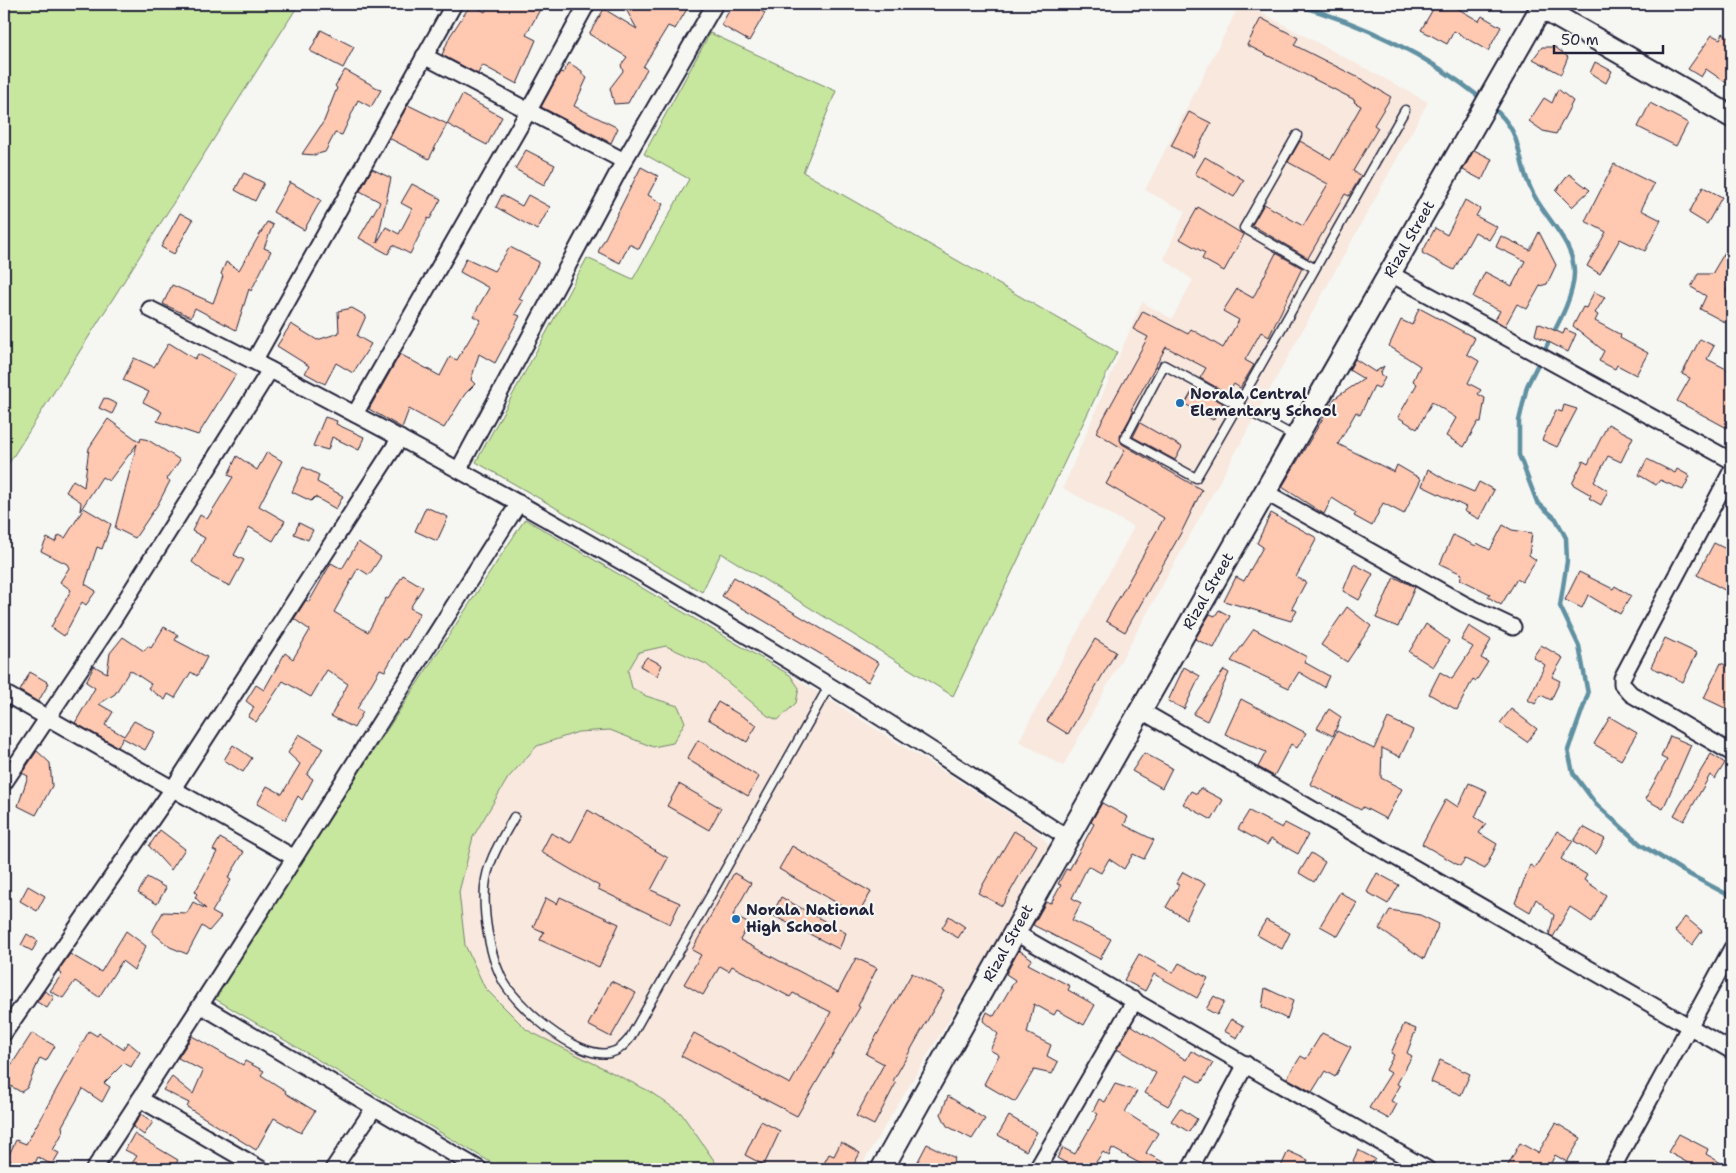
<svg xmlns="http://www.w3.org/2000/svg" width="1736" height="1173" viewBox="0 0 1736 1173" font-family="'Shantell Sans',sans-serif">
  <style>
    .built { fill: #f8e8de }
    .green { fill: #c7e69e; stroke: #74846c }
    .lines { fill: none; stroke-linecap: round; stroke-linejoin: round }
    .stream { stroke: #6191a2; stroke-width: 4.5 }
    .building { fill: #fec8b1; stroke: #22223b }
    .service-casing { stroke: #22223b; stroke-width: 11 }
    .minor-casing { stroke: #22223b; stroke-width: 19 }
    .secondary-casing { stroke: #22223b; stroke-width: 25 }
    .service { stroke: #f6f6f2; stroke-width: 8 }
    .minor { stroke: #f6f6f2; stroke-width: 15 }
    .secondary { stroke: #f6f6f2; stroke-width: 21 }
    .poi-dot { fill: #1f6fb2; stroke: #f6f6f2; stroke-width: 2 }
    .labels { text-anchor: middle; stroke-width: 4.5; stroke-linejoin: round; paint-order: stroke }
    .street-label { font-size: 15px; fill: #22223b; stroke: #f6f6f2 }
    .poi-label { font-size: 15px; font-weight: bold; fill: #22223b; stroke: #f6f6f2; text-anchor: start }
  </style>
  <rect width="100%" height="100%" fill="#f6f6f2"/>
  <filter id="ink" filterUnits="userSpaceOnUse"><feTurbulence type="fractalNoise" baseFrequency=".02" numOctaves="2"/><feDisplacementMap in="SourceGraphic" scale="10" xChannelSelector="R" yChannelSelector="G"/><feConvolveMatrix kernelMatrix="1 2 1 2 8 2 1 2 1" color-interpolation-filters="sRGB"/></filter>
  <g filter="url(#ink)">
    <g class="built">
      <path d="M1240,4H1245L1428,102L1063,766L1019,741L1134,527L1063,488L1142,302L1172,319L1193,280L1164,259L1185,211L1145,190Z"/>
      <path d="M666,646L706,664L778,720L796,702L799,688L790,675L1036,830L1052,849L859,1169H601L527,1030L485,988L465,945L459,892L473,837L508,778L537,746L579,732L610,730L653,747L678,706L646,696L632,688L628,671L639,652Z"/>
    </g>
    <g class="green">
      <path d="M4,4H299L4,471Z"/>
      <path d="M710,33L836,91L803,172L1117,352L953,696L721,553L702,592L476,462L587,258L633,279L689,179L644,154Z"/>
      <path d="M525,519L790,675L799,688L796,703L778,720L768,716L706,664L666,646L639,652L628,671L632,688L646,696L678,706L685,722L673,743L653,747L610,730L578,732L537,746L508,778L473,837L459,892L465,945L485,988L527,1030L649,1091L681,1113L720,1169H502L212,997Z"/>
    </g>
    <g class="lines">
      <g class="stream">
        <path d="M1293,4C1362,23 1426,54 1482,99"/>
        <path d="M1492,107C1524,133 1515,154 1530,187C1542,217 1575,240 1574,274C1573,300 1556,327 1545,349"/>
        <path d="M1537,366L1527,386L1519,421V455L1537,502L1556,519L1566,538L1567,561L1560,606L1579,646L1588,694L1568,750L1573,773L1596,804L1640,844L1683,871L1732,897"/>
      </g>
    </g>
    <g class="building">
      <path d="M471,4L485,12L490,4H543L526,35L536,40L517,84L482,65L478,74L442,55L450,36Z"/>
      <path d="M623,4H678L687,9L675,29L668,26L643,67L647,69L628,103L614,104L610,88L623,71L621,65L627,57L589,34L604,9L637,29Z"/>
      <path d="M733,4H748L765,13L749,41L721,25Z"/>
      <path d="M1436,4H1450L1479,21L1482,16L1501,27L1488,51L1454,31L1447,44L1421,30Z"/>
      <path d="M1261,18L1298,38L1294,45L1361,79L1391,97L1374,125L1378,128L1353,171L1361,176L1349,196L1345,194L1308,258L1252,225L1264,204L1303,226L1328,184L1288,162L1300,141L1331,159L1361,106L1354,102L1355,100L1247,45Z"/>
      <path d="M321,30L354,47L343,68L310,51Z"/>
      <path d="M1723,33L1732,39V76L1728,84L1706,69L1701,77L1688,69L1712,35L1720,39Z"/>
      <path d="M1542,47H1555L1568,57L1561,74L1533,59Z"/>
      <path d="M1595,62L1612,71L1606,83L1590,73Z"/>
      <path d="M569,63L582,71V74L587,78L574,106L618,128L611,143L541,107L560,72L563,73Z"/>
      <path d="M345,70L381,90L371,107L358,100L342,135L335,133L325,152L314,155L302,154L324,121L337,88L335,86Z"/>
      <path d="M1558,89L1573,101L1556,134L1543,131L1529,121L1544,98L1552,103Z"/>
      <path d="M462,95L502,117L487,145L447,124Z"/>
      <path d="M1650,103L1688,123L1676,146L1638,127Z"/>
      <path d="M408,105L447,124L429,159L389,138Z"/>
      <path d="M1189,112L1211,123L1193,157L1171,146Z"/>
      <path d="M526,150L555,165L544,185L515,169Z"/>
      <path d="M1474,150L1492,159L1482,180L1463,170Z"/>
      <path d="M1205,157L1244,180L1234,197L1195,174Z"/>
      <path d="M1614,164L1654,184L1641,210L1661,220L1645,251L1620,239L1600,274L1587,266L1606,232L1585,221Z"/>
      <path d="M641,167L658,176L648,195L663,204L639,249L629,244L620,263L598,252Z"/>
      <path d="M372,169L391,178L377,243L386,227L399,234L412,209L401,203L412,184L441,199L430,219L428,218L410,254L393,245L388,254L359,238L380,202L360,191Z"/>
      <path d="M244,173L264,183L255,201L235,190Z"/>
      <path d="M1569,174L1590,190L1572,207L1556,191Z"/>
      <path d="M290,182L321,200L304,230L273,212Z"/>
      <path d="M1703,187L1722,197L1707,224L1689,213Z"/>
      <path d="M502,195L522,206L528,195L550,207L537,230L496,207Z"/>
      <path d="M1465,200L1480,209L1476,216L1497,227L1489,240L1475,232L1454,270L1422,253L1435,228L1447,235Z"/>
      <path d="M1198,207L1244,235L1224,271L1202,259L1205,253L1180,239Z"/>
      <path d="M180,213L193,220L174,254L161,247Z"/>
      <path d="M267,222L273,225L264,248L271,251L251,291L249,289L236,330L195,308L191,317L163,304L172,285L213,303L223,276L221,274L226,262L239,270Z"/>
      <path d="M1539,232L1556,265L1547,284L1540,286L1527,309L1517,304L1505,326L1495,320L1500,311L1473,297L1485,272L1512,286L1525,261L1496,247L1501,236L1530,250Z"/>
      <path d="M1732,240V279L1726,291L1732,294V326L1700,309L1706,296L1691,287L1698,274H1712Z"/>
      <path d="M510,247L539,262L519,299L523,301L515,314L520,316L495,363L479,354L471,380L475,384L465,394L444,428L409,409L402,428L369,409L400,354L440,376L450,357L457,360L481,320L473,316L489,288L460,272L466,258L494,271Z"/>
      <path d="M1276,253L1302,268L1269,337L1261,332L1245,360L1254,365L1240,388L1234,384L1228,394L1200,378L1206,368L1166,347L1131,410L1133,411L1130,418L1120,436L1122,444L1202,490L1182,531L1125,632L1106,621L1164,518L1106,484L1125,450L1096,432L1148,337L1133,329L1143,311L1188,334L1191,329L1223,348L1239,320L1223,311L1237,289L1253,298Z"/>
      <path d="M1594,292L1605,297L1595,313L1598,315L1595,321L1621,335L1620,338L1648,353L1636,375L1617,365L1615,369L1599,361L1604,351L1573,326L1583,307L1586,308Z"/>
      <path d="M352,308L366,316L357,336L371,344L353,373L336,363L325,384L305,373L309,366L277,346L291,324L317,340L339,333L338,311Z"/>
      <path d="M1419,308L1475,338L1467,354L1479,361L1468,383L1481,390L1478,394L1485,398L1481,422H1478L1464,447L1446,436L1456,418L1432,402L1417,429L1398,417L1417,384L1413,381L1420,366L1389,346L1401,320L1412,325Z"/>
      <path d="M1538,323L1563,334L1565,329L1576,334L1568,352L1535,335Z"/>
      <path d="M1700,339L1714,346L1707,359L1732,372V418L1727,428L1677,401L1690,378L1682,374Z"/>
      <path d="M169,343L195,359L198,354L236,374L198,435L157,421L162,412L143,402L149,392L123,380L134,358L154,367Z"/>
      <path d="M1355,359L1375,372L1384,366L1380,374L1385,378L1379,388L1374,386L1360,415L1356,412L1338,444L1394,472L1397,465L1421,479L1404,514L1383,503L1372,526L1354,516L1356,513L1332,498L1324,514L1282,487L1335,398L1364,379L1349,370Z"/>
      <path d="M1194,388L1223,403L1213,420L1185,404Z"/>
      <path d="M104,398L117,404L112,414L99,408Z"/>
      <path d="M1564,405L1577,409L1557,447L1542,440L1556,410L1562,412Z"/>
      <path d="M325,417L337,421L336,424L364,437L359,450L332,437L328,450L313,446Z"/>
      <path d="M108,419L140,442L141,438L148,440L180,460L167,479L170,481L158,504L135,538L115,528L137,444L109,481L102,477L80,511L81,502L66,492L73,480L84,487L89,448Z"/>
      <path d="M1140,423L1182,447L1175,460L1133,437Z"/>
      <path d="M1608,424L1633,437L1621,462L1608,456L1594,482L1608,491L1601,505L1589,498L1591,495L1572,484L1583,461L1588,464Z"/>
      <path d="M267,452L282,461L259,506L285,521L273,541L249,527L234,555L244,560L230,586L211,577L192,562L205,538L192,531L200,515L207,519L233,477L228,475L237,456L257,470Z"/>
      <path d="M1647,459L1675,473L1677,469L1690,476L1683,490L1660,480L1656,485L1639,475Z"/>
      <path d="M303,467L319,475L317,482L343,496L336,509L315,497L311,501L292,492Z"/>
      <path d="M1428,469L1446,480L1474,492L1479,482L1494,490L1479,519L1464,511L1466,507L1422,486Z"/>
      <path d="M426,507L448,517L437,541L415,531Z"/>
      <path d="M84,508L111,524L102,549L97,547L85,584L96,591L86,605L82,602L64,636L51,627L71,590L60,582L69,568L67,564L41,551L47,538L55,542L59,535L65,538Z"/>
      <path d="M1271,513L1317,538L1296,577L1306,582L1292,608L1297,611L1291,621L1224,601L1236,577L1244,581L1263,547L1257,543Z"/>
      <path d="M299,523L313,530L308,540L294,534Z"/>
      <path d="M1503,525L1512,530L1532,533L1529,555L1536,560L1522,582L1517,579L1501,605L1488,597L1490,594L1460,579L1462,574L1440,564L1453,535L1476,546L1477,543L1490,550Z"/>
      <path d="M358,542L381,557L369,575L358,568L334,612L368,632L386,598L388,599L403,575L423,587L410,608L420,613L405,640L403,639L385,671L380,669L357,709L363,712L354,728L331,716L348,684L327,670L311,697L283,681L256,722L248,717L254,707L246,701L256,685L264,690L285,653L293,659L310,630L294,619L306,600L309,602L331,563L342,569Z"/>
      <path d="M1714,543L1732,552V594L1697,575Z"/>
      <path d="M1354,564L1373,574L1359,600L1343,591Z"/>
      <path d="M1579,572L1613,589L1615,586L1631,596L1620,614L1588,595L1582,608L1565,600Z"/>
      <path d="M734,577L879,663L868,682L722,596Z"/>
      <path d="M1394,577L1415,587L1398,627L1376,618Z"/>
      <path d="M1347,607L1371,626L1347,662L1321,645Z"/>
      <path d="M1219,610L1230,616L1214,648L1195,639L1210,614L1215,616Z"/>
      <path d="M1426,624L1449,641L1433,667L1409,652Z"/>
      <path d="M1469,626L1491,640L1481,658L1488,662L1476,681L1473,679L1457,710L1429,694L1440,672L1452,679L1473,647L1461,640Z"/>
      <path d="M164,627L178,635L175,640L207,657L197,676L191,672L175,698L168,694L165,700L148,688L151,684L130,670L115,694L99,704L113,712L105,725L124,736L134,721L155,732L145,750L123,738L118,747L75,723L95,688L86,682L94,666L107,673L110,653L123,637L144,651L148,646L151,648Z"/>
      <path d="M1254,629L1307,657L1304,662L1329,676L1324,687L1299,672L1289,688L1231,661Z"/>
      <path d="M1665,638L1697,653L1683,682L1651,667Z"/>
      <path d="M1095,639L1116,652L1068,734L1047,721Z"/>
      <path d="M1541,645L1563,658L1552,677L1560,681L1551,700L1541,695L1535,704L1528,700L1545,665L1533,657Z"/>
      <path d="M647,657L662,665L657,676L640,666Z"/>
      <path d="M1721,663L1732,668V703L1729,710L1704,698Z"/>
      <path d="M1184,667L1200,676L1184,709L1168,701Z"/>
      <path d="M1224,670L1229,673L1207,721L1193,714Z"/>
      <path d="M30,672L49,683L38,702L20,691Z"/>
      <path d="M1241,699L1306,733L1297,748L1291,744L1274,776L1258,767L1266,752L1225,734Z"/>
      <path d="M718,702L757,725L747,742L708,719Z"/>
      <path d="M1329,709L1341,717L1333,736L1317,728Z"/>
      <path d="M1511,709L1537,729L1527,742L1500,723Z"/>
      <path d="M1610,717L1637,733L1621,760L1594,744Z"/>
      <path d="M1388,718L1413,730L1400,757L1382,748L1381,778L1402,789L1386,819L1363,807L1361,810L1310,784L1337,731L1374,749Z"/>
      <path d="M299,734L323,748L307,775L313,779L302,800L298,796L285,820L257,804L267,786L282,794L300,764L288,753Z"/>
      <path d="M1670,736L1691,745L1663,809L1645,799L1667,760L1661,757Z"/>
      <path d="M698,740L759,777L748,796L687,759Z"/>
      <path d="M233,745L252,758L243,772L224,760Z"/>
      <path d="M37,751L50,763L52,786L36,815L18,806L28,776L22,773Z"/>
      <path d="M1144,753L1172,768L1162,788L1132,771Z"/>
      <path d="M1711,754L1725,763L1715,779L1710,775L1684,821L1674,815Z"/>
      <path d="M1469,783L1487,791L1475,817L1486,824L1479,833L1497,844L1485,869L1465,859L1460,866L1422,844L1446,799L1458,807Z"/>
      <path d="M679,784L721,808L709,830L667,806Z"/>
      <path d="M1200,788L1223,800L1212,820L1183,804L1191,791L1197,794Z"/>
      <path d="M1102,803L1128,817L1124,825L1154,840L1144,859L1133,854L1124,869L1109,859L1101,873L1088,866L1072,898L1081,903L1072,920L1111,939L1100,959L1033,925L1046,902L1051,903L1061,885L1058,884L1066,869L1069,870L1094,824L1091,822Z"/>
      <path d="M588,810L668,858L651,890L680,903L670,924L598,889L599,886L541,852L551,833L571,843Z"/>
      <path d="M1249,811L1282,828L1285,823L1308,835L1298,854L1271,839L1267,845L1238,829Z"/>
      <path d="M1583,827L1605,839L1596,854L1574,841Z"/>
      <path d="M160,830L185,849L171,870L149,846Z"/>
      <path d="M1014,831L1037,845L1002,906L978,893Z"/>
      <path d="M1557,831L1573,841L1561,859L1587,875L1584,880L1606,895L1592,922L1570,907L1553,937L1549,935L1554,915L1536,899L1530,912L1515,903L1530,865L1535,868Z"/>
      <path d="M220,838L244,852L228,878L231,880L212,912L221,917L209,931L202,926L187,954L170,947L152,932L163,912L187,913L193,902L206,909L195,897L197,894L195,892L217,852L213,850Z"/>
      <path d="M792,846L871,892L859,913H854L779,869Z"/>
      <path d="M1311,853L1325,862L1314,882L1299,873Z"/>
      <path d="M1183,872L1205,884L1186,919L1166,907L1179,885L1176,884Z"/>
      <path d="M734,873L751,883L733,915L749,924L740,940L838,992L856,958L877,968L858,1006L860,1007L797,1116L681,1056L694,1033L790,1084L831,1012L793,993L790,997L732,966L729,971L720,966L703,995L684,984L701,955L692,950Z"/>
      <path d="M1377,873L1399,885L1388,904L1367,892Z"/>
      <path d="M147,877L166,888L157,904L138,893Z"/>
      <path d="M28,886L45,896L37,911L20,901Z"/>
      <path d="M1340,892L1357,903L1338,936L1320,926Z"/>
      <path d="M560,897L619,924L599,967L540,940L544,932L533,927L546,898L557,904Z"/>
      <path d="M781,897L846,933L839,949L772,915Z"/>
      <path d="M1390,910L1420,915L1439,924L1424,959L1379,929Z"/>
      <path d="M949,916L965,927L958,938L942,928Z"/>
      <path d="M1685,917L1702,931L1692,945L1675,931Z"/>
      <path d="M1266,920L1290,933L1282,949L1257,935Z"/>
      <path d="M126,931L146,946L134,970L122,961L99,997L75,981L63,998L50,991L62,974L58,971L70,954L101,972Z"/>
      <path d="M27,934L38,941L32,951L21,945Z"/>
      <path d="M1019,950L1032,959L1028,964L1070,986L1068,990L1095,1005L1084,1025L1057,1010L1054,1015L1034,1004L1027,1033L1051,1045L1047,1056L1058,1062L1052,1074L1034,1070L1015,1102L984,1084L999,1055L990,1050L998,1034L983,1021L987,1012L994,1016L1015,980L1006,974Z"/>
      <path d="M1139,954L1173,973L1179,963L1208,978L1197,998L1154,974L1145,991L1124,980Z"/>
      <path d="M912,973L944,991L893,1081L896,1083L874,1125L856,1116L884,1064L866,1054Z"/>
      <path d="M611,981L636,993L611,1037L588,1025Z"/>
      <path d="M1265,988L1293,1001L1287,1019L1262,1007Z"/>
      <path d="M45,991L54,997L47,1008L37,1002Z"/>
      <path d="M1214,996L1224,1002L1217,1015L1206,1009Z"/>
      <path d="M1231,1019L1244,1026L1237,1038L1224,1031Z"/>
      <path d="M1404,1024L1416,1029L1407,1053L1412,1056L1397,1084L1400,1086L1391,1101L1397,1104L1389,1119L1369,1108L1391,1073L1386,1070L1394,1055L1391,1053Z"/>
      <path d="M1131,1025L1186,1060L1191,1051L1213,1063L1201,1083L1187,1075L1168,1106L1145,1093L1156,1073L1117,1049Z"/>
      <path d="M89,1031L97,1036L99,1033L123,1049L128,1042L140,1052L131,1067L124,1063L104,1083L110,1087L102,1102L83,1089L62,1126L63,1132L53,1150L59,1153L52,1165L38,1157L32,1169H28L7,1159L16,1140L26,1144Z"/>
      <path d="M32,1033L55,1046L46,1061L40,1058L27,1088L21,1092L7,1084L5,1075Z"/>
      <path d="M1322,1033L1351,1047L1335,1077L1325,1071L1312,1092L1287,1078L1301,1056L1306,1059Z"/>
      <path d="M192,1036L243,1065L245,1061L264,1071L261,1075L286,1091L285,1093L315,1111L301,1133L274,1118L256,1150L187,1107L189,1103L163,1090L172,1077L193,1094L203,1071L178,1058Z"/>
      <path d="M1440,1060L1470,1074L1461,1095L1431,1082Z"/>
      <path d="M1115,1084L1137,1091L1125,1112L1158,1133L1146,1153L1176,1169H1150L1112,1148L1109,1156L1103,1152L1091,1169H1064L1066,1163L1057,1158L1063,1148L1075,1154L1098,1114L1093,1111L1099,1099L1105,1102Z"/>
      <path d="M948,1096L985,1119L972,1139L947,1126L941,1114Z"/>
      <path d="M1180,1108L1197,1119L1189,1132L1171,1121Z"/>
      <path d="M141,1114L153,1122L144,1135L133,1127Z"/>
      <path d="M1009,1116L1037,1132L1026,1151L998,1135Z"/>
      <path d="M761,1121L780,1131L764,1165L745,1155Z"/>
      <path d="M1556,1123L1581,1138L1567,1162L1555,1155L1548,1169H1506L1520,1143L1538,1153Z"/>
      <path d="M134,1134L178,1160L173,1169H128L137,1156L125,1150Z"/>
      <path d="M1679,1134L1708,1149L1706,1154L1731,1169H1699L1668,1152Z"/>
      <path d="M841,1142L860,1153L851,1169H821L829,1154L834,1156Z"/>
      <path d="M927,1144L955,1158L949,1169H928L917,1163Z"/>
      <path d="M1358,1150L1375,1159L1367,1169H1361L1353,1161Z"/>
      <path d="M1288,1151L1308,1160L1304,1169H1280Z"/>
    </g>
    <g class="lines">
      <g class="service-casing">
        <g id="service">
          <path d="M1297,135L1244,228L1314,268"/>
          <path d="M1294,436L1164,365L1125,439L1196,478C1267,356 1335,232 1405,110"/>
          <path d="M514,817C502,839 487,861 485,887C483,915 489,951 501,977C514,1005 576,1059 609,1053C619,1051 624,1045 630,1038L829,686"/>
        </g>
      </g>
      <g class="minor-casing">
        <g id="minor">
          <path d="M424,56L624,161"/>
          <path d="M1389,273L1732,461"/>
          <path d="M150,309C382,424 609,550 830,686C910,735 988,787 1068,838"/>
          <path d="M254,361L454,4"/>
          <path d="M355,414L529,110L587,4"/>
          <path d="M459,469L624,161L715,4"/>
          <path d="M1732,470L1622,678V684L1631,694L1732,753"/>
          <path d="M1265,492L1464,604L1513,627"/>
          <path d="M4,693L293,857"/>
          <path d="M1140,710L1732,1051"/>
          <path d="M4,783L113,620L270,370"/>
          <path d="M1014,932L1427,1169"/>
          <path d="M202,1006L479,1169"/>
          <path d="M4,1033L172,790L400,438"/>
          <path d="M140,1099L261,1169"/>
          <path d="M94,1169C239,950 377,725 519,503"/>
          <path d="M333,1169L374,1108"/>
          <path d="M1037,1169L1135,1000"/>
          <path d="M1190,1169L1246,1064"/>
          <path d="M1612,1169L1732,948"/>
        </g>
      </g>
      <g class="secondary-casing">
        <g id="secondary">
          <path d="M1549,12L1732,117"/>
          <path d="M882,1169L1045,878L1537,15"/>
        </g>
      </g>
      <use href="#service" class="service"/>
      <use href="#minor" class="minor"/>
      <use href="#secondary" class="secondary"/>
    </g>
  </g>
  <g class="poi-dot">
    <circle cx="1180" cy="403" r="5"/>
    <circle cx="736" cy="919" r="5"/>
  </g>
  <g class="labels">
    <g class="street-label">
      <text transform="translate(1409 239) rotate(-60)" y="5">Rizal Street</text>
      <text transform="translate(1208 591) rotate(-60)" y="5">Rizal Street</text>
      <text transform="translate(1008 943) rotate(-61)" y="5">Rizal Street</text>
    </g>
    <g class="poi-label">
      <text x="1190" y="399">Norala Central<tspan x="1190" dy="17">Elementary School</tspan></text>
      <text x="746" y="915">Norala National<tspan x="746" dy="17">High School</tspan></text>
    </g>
  </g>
  <rect width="1736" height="1173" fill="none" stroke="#f6f6f2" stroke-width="20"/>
  <rect x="10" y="10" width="1716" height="1153" fill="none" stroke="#22223b" stroke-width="2" filter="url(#ink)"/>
  <path d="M1554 45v8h109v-8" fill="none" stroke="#22223b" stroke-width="2.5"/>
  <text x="1561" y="45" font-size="15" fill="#22223b" stroke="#f6f6f2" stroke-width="4" paint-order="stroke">50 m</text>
</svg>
